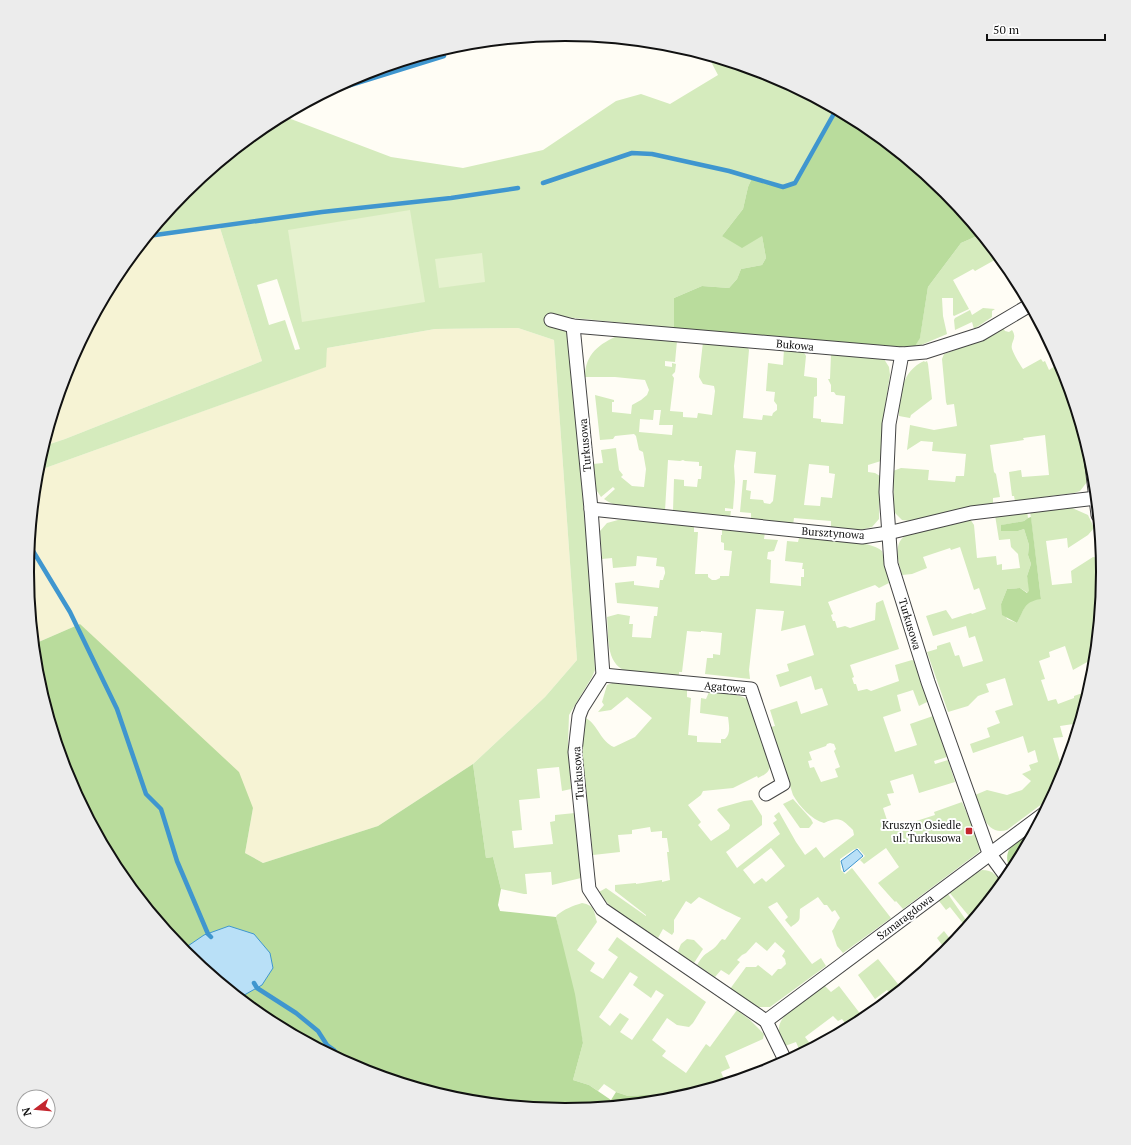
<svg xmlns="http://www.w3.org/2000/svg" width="1131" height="1145" viewBox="0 0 1131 1145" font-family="'PT Serif',serif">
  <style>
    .farmland { fill: #f6f3d4 }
    .green { fill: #d5ebbd; fill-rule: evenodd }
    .forest { fill: #b9dc9c }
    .pitch { fill: #e6f2cf }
    .water { fill: #b9e0f7; stroke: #3f96cf }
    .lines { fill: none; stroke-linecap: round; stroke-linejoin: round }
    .stream { stroke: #3f96cf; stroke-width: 4.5 }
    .street-casing { stroke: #444; stroke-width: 15 }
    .street { stroke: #fff; stroke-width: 13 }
    .poi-dot { fill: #c4262e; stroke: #fff; stroke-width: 1.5 }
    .labels { text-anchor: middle; stroke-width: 4; stroke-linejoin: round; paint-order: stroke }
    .street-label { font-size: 11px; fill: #111; stroke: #fff }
    .poi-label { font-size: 11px; fill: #111; stroke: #fff; text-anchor: end }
    .rim { fill: none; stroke: #111; stroke-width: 2 }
  </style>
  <rect width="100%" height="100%" fill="#fffdf5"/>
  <g class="farmland">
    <path d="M220,228L262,361L65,439L44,446L68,366L118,273L147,237Z"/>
    <path d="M518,328L554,340L577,660L545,697L473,764L378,826L263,863L245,853L253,808L80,624L34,644L27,572L37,471L325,367L327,348L435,329Z"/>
  </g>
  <g class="green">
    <path d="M708,56L772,75L836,110L795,183L783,187L752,178L748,187L743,209L722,236H762L766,258L762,265L741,269L737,279L729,288L702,286L674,298V328L564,317L569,349L591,589L595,670L592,677L569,715L568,743L571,789L562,791L559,767L537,769L540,798L519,800L522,830L512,831L514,848L553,844L550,822L555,821V815L575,813L581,878L552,885L551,872L525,874L527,894H524L501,889L493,857L486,858L473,764L545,697L577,660L554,340L518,328L435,329L327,348L326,367L37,471L44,446L65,439L262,361L220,228L147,237L185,192L267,125L283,116L391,157L463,168L543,150L616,101L641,94L670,104L718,75ZM277,279L300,349L295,350L285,320L269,325L257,285Z"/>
    <path d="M979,232L1000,257L975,271L973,269L953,280L969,309L954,316L953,315V298H942L943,316L947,334L914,348L920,337L928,287L961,243L977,236Z"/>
    <path d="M983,308L995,309L992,311V317L974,329L972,322L955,330L954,320L955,318L970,310L972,315Z"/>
    <path d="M1003,328L1005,331L1009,332L1012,330C1018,339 1010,341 1012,349C1014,355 1019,363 1023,369L1041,359L1043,362L1045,361L1049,370L1061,362L1063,367L1082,430L1087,465V482L1080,491L1074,493L1015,501L1014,496H1012L1009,472L1021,470L1022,477L1049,475L1045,435L1023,438L1024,440L990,445L994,472L996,474L1000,497L993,498V504L975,506L911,521L902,520L894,512L893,471L901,468L929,470L928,480L955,482L956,476H964L966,454L932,451L933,442L921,441L907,450L910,425L934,430L957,426L954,404L947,405L946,402L942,359L944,354L979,341Z"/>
    <path d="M619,335L677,341L675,362L665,361V366L672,367V363L676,364L675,372L672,375L674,378L670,411L683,412V417L697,418L698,413L712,415L715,391L714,386L703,384L699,377L703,342L747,346L749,350L743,418L762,420L763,415L772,416L773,413L777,410V405L774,401L775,392L766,391L768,363L783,365L784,349C792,350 803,348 806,356L804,376L817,378V396L814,397L813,418L821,419V422L843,424L845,396L836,395L834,392H831V385L828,379H830L831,354L884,359L889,367L890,375L883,420L881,461L868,465V472L875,473L880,476L879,519L872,527L860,530L831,528V521L794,518L793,525L752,520L751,519V513L740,512L743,480H747L746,490L751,491L750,499L763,500L764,503L770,504L773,501L776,475L754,473L756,452L736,450L734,466L735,482L733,509L725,508V511H731L730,518L674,512L673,511L674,479L684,480V486L697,487L698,479H701L702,466H699V462L685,461L683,460L680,461L668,460L665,511C644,510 621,511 604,499L615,489L613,487L601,497L595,488L593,464L603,463L601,450L616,448L619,470L623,475L621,477L632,486L644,487L646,469L643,452L639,450L636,436L634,434L615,436L613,439L600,440L595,395L614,400V402H612V412L631,414L632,405L641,400L647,395L649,390L645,380L615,377H585C585,354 599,344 619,335ZM654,410H661L659,425H673L672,435L639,432L640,419L653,420ZM809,464L829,466V473L835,474L832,498L821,497L820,506L804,505Z"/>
    <path d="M924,361L925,362L927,361L928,364L932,399L911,415L910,418L899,416C899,394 902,371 924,361Z"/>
    <path d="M1070,507L1088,515L1094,528L1088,535L1068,548L1067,538L1046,541L1052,585L1072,583L1071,571L1093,557L1099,558L1103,584L1096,657L1073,670L1065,646L1049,652L1050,657L1039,661L1045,679L1041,680L1048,701L1056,699L1058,704L1074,698V696L1088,691L1090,688L1080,723L1060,726L1063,737L1053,738L1060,762L1066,765L1064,774H1062V781L1054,795L1007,830C986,837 980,809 975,795L987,790L1007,795L1022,790L1031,781L1022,774L1031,770L1029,765L1038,762L1035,750L1028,753L1023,736L973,753L970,744L990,737L987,728L1000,723L995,711L1013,705L1005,678L986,684L989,692L978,696L968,706L948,712L927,652L937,649V646L950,642L955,656L959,655L963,667L983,661L975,636L969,638L966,626L933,636L926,616L946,610L952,619L971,613L972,614L986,609L979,588L974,590L960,547L951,550L950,548L923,557L927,568L912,574L902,575C898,561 892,542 908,534L970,519L974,525L977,558L996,556L997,565L1002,564V570L1020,568L1018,554L1011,547L1010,539L999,540L995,515L1027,511L1028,518L1024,521L1002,525L1001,531H1018L1024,529L1029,545L1028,555L1031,564L1027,576L1030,591L1028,593L1020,588L1007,589L1001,604L1007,619L1017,623C1021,615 1023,606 1031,601C1034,599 1039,599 1041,599L1030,511Z"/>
    <path d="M618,520H645L694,525V532H698L695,574H708V577L712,580H716L720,578V576H729L732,551L724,550V543L721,542V535H722V530L724,528L765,532L764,539L778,540L774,551L768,552L767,559L771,560L770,583L801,586V577H804V569H802L803,563L785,561L787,541L798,542L799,538L801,536C818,538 871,540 882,551L889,583L879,588L875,585L828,602L833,614L831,615L833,621H835L837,628L845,626L850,628L875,620L876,603L883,600L899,649L850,665L854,677L852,678L854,684H856L858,691L867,689L871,691L899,681L895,665L912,660L916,662L929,699L927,702L919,706L913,690L897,695L901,711L883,717L895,752L917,745L910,724L933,716L947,757L934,761L935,764L948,760L955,782L919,793L913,774L890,781L894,793L887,794L891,805L883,808L890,829L900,827V828L911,825L910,823L935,815L934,812L962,802L981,846L979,852L903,909L896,901L895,902L878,883L899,867L886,848L864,864L860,860L865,856L858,848L853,850L840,859L841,870L845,874L852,868L891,918L843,953L837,946L832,931C836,926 836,922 840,918L835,910L832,912L827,905H824L818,897L800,909C799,921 802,919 791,927L785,920L788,917L777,902L768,907L812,964L821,958L826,966L770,1007H756L730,989L746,967H756L758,965L772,976L778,969H781L786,964L785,959L782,956L785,951L775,942L767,951L756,942L746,953L742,955L737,960L740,962L729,975L721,970L715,977L697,965C703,955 704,955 713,949C716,947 719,942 722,939L725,940L741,918C735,916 732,913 726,911C717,906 708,902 699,897L691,904L686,901L674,920V932L672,935L663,929L658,938C638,925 612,913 599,892L606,888L646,916V915L615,891V885L636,883V884L662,880V882L670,880L667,852H669L667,838H662V831L651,832L650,827L632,830V834L618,835L620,852L593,855L582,752C582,741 580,728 586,718C598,725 601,742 614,747L635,737L652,718L627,697L611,710L598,712L604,705L602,702L607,685L618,681L687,690V697L691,698L688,735L697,736V742L721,743V739H725C731,734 729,725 728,717L700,713L701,698L706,699L709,692C722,694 741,692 750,702L770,766C769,773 764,775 758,778L757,776L733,788L703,791L701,795L688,805L701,822L698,825L711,841L729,829L730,825L717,810L719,808L744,801L752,800L762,816V825L726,852L737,868L780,834L773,823L777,820L774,816L779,812L796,842L805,855L816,847L824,858L854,835L853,830C842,819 839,816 824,823C811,819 800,807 793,795L771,727L775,726L770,710L797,701L801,714L828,705L822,688L815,690L811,676L780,687L776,675L789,671L787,664L814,655L805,625L781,631L784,611L756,609L749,670L750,679L705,674L707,658H713V654L720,655L722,633L701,631V632L687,631L682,672H679V678L626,671C605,663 609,636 607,617L618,614L630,616L629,624H633L632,637L651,638L654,616H657L658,607L617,603L615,583L634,581V585L659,588L660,580H663C665,572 666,575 664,567L656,566L657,558L637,556L636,566L613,568L612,558L602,559L600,531L607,523ZM830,743L834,744L836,749L834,751L840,767L835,769L838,777L821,782L814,767L810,768L808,761L812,760L809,752L826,746L827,744ZM771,848L785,866L766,882L762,878L754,884L743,870Z"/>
    <path d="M793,799L811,819L813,823L809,828H800L783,804Z"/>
    <path d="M982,870C993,870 997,876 1003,885L973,921L949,892L972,875Z"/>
    <path d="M948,894L968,923L965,926L950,907L946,910L939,901Z"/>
    <path d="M582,903C595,905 594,912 597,922L577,950L595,963L590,971L603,979L618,957L608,950L617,937L706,1002L693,1023L689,1027L677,1025L667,1018L652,1040L666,1051L662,1056L686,1073L706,1044L710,1047L737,1010L750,1020L764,1034L763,1039L725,1056L730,1068L721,1072L726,1084L683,1097L678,1093L628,1096L616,1092L604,1084L598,1091L589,1085L573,1080L583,1043L556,917L557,915C565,909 572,906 582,903ZM630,972L638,977L633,985L651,998L656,990L664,995L632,1040L620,1032L629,1019L620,1013L610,1026L599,1017Z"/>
    <path d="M944,931L954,944L947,952L937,938Z"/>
    <path d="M687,939L694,940L703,949L694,963L679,953L678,951L681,944Z"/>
    <path d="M878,959L902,989L909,984L893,997L887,990L875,999L858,975Z"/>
    <path d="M824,985L831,992L839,986L865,1020L849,1028L842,1019L838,1021L833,1016L805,1037L811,1045L814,1042L818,1045L801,1054L796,1042L785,1046C783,1040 778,1034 779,1028C779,1013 813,993 824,985Z"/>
    <path d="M774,1061L778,1063L779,1066L771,1070L748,1077L746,1074Z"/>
  </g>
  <g class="forest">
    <path d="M836,110L865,125L946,192L979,232L977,236L961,243L928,287L920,338L914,348L714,333L674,328V298L702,286L729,288L737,279L741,269L762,265L766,258L762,236L742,248L722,236L743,209L748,187L752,178L783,187L795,183Z"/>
    <path d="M1031,517L1041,599C1023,602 1025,609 1017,623L1002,615L1001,604L1007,589L1020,588L1027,593L1029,591L1027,576L1031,564L1028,555L1029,545L1024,529L1018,531H1001V525L1024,521L1028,518Z"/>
    <path d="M80,624L239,772L253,808L245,853L263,863L378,826L473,764L486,858L493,857L501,889L498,905L500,911L556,917L575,994L583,1043L573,1080L589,1085L611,1100L616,1092L628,1096L678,1093L683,1097L670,1101L565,1111L460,1101L359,1070L266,1020L185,953L118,871L68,778L37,677L34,644Z"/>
    <path d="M1033,827L1035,830L1026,847L1019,853L1016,857L1017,865L1012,873C998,849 1017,841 1033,827Z"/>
  </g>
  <g class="pitch">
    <path d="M410,210L425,302L302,322L288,230Z"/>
    <path d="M482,253L485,282L439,288L435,259Z"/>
  </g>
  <g class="water">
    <path d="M857,849L863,856L844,872L841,861Z"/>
    <path d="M229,926L254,934L270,953L273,968L262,985L239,998L182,950L204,935Z"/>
  </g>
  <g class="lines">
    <g class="stream">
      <path d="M328,92L444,56"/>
      <path d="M543,183L632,153L652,154L729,171L783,187L795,183L836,110"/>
      <path d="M148,236L322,212L451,198L518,188"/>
      <path d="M30,546L70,612L117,709L146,794L161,809L177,861L208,934L211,937"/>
      <path d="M254,983L257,988L296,1013L318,1031L327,1045L334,1050L341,1060"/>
    </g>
    <g class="street-casing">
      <g id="street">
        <path d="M551,320L573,326L902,354L925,352L981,334L1030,305"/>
        <path d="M573,326L591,509L603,675L582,708L579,716L575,752L589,889L602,909L766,1021L786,1062"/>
        <path d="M902,354L889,424L887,470L886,492L891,564L928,682L989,853L1008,879"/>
        <path d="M1091,458L1098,515"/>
        <path d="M591,509L862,537L888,533L971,513L1096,498"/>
        <path d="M603,675L751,689L783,784L766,794"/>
        <path d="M766,1021L1045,813"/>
      </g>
    </g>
    <use href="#street" class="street"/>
  </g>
  <rect class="poi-dot" x="965" y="827" width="8" height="8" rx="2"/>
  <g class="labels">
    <g class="street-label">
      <text transform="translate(795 345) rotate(5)" y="4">Bukowa</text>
      <text transform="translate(585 445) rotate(-95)" y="4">Turkusowa</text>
      <text transform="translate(833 533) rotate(4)" y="4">Bursztynowa</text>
      <text transform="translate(910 624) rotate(73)" y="4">Turkusowa</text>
      <text transform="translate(725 687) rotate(5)" y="4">Agatowa</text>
      <text transform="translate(578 773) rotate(-94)" y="4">Turkusowa</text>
      <text transform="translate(905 917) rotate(-37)" y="4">Szmaragdowa</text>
    </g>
    <g class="poi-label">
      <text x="961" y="829">Kruszyn Osiedle<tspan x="961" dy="13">ul. Turkusowa</tspan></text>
    </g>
  </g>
  <path d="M0 0H1131V1145H0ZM34 572a531 531 0 1 1 1062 0a531 531 0 1 1-1062 0Z" fill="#ececec" fill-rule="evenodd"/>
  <path class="rim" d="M34 572a531 531 0 1 1 1062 0a531 531 0 1 1-1062 0Z"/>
  <g transform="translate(36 1109) rotate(254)"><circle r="19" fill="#ffffff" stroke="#a0a0a0"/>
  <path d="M0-3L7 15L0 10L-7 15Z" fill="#c4262e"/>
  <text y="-6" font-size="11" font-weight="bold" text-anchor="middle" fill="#111111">N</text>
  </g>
  <path d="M987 34v6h118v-6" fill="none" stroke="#111111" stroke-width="2"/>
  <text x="993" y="34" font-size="12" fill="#111111" stroke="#ffffff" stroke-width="3" paint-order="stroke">50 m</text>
</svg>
